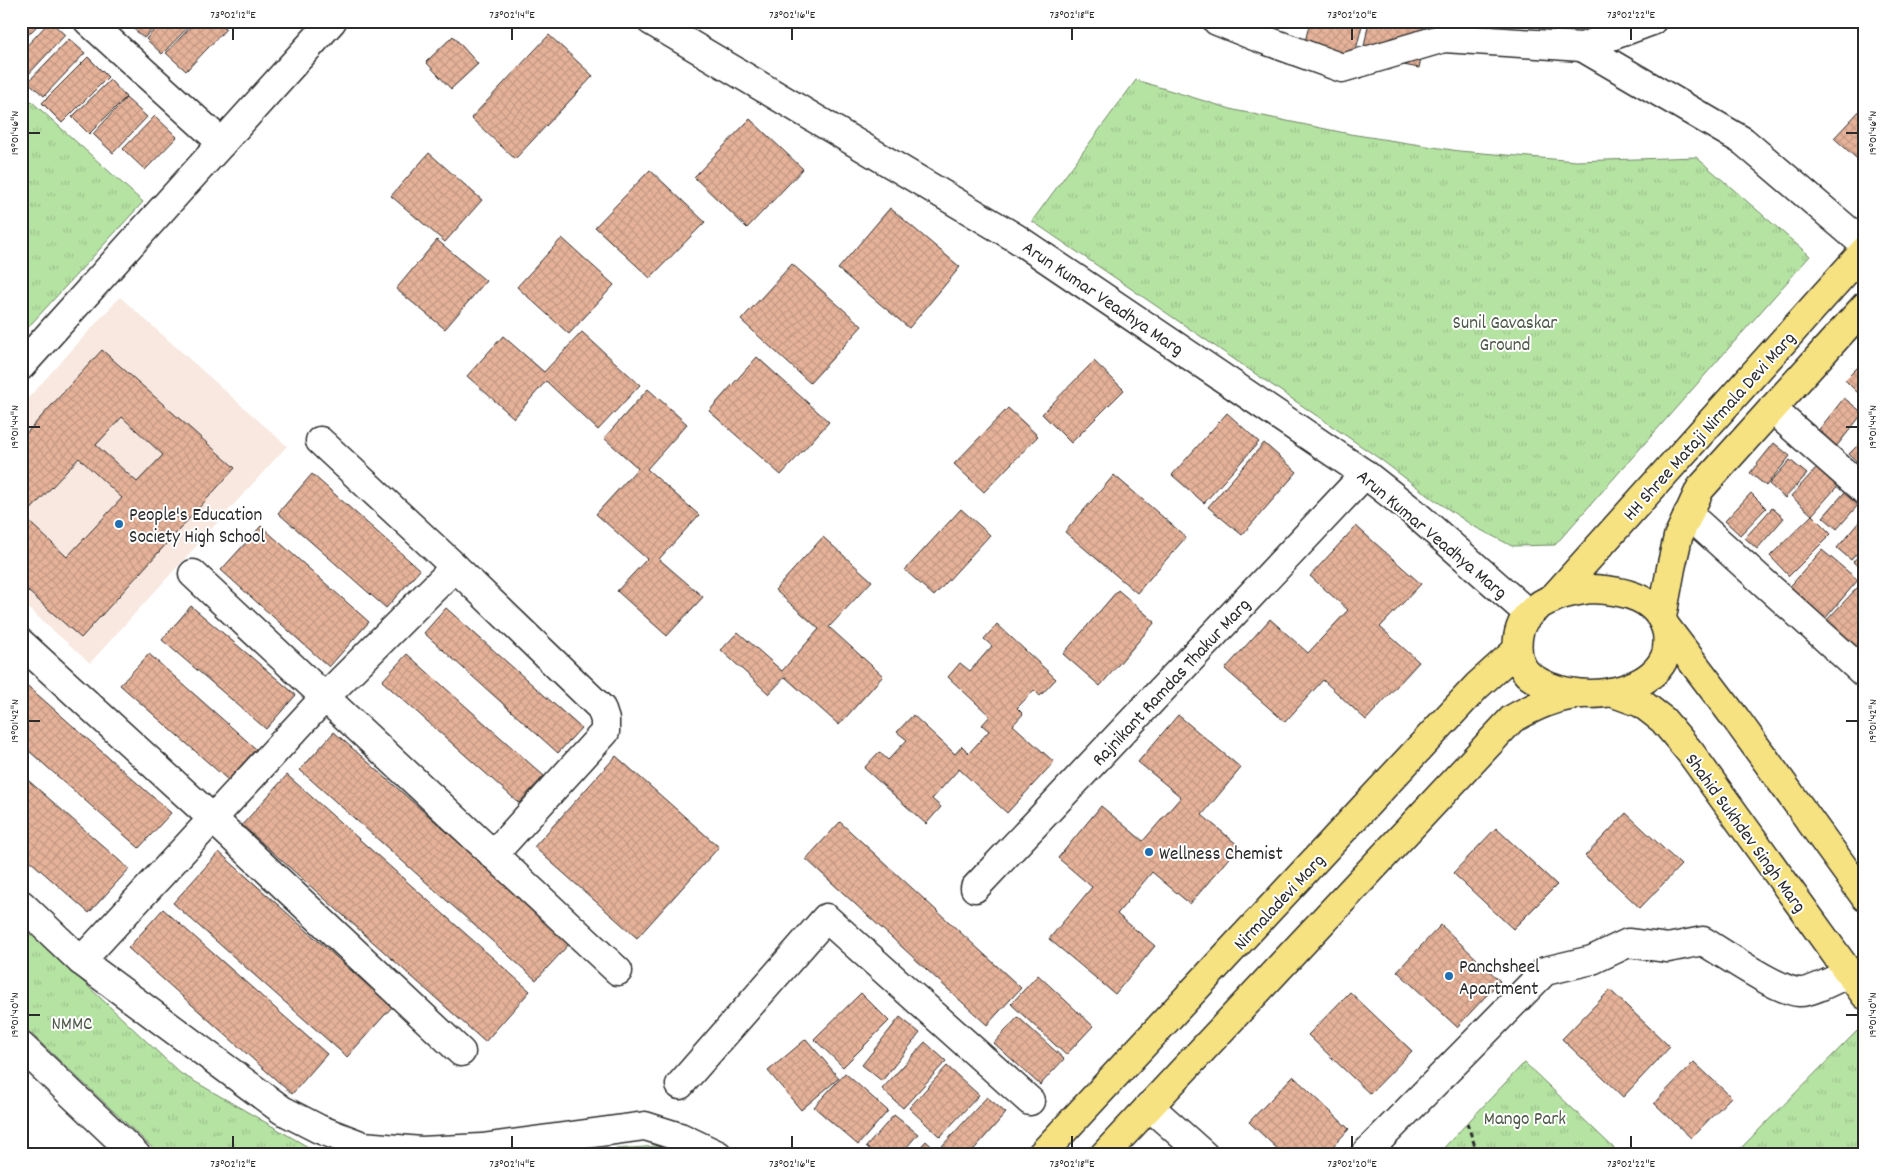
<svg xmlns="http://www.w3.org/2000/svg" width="1886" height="1176" viewBox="0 0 1886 1176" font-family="Dekko,sans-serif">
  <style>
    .built { fill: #f8e8e0 }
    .park { fill: url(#park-tufts); stroke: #708766 }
    .building { fill: url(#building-cross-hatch); stroke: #2b2b2b; fill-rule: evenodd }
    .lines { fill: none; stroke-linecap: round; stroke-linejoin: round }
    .minor-casing { stroke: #2b2b2b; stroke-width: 31 }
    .major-casing { stroke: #2b2b2b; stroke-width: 31 }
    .path { stroke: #2b2b2b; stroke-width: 3; stroke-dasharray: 5 4; stroke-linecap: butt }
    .minor { stroke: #fff; stroke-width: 28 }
    .major { stroke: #f6e281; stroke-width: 28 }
    .ticks { fill: none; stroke: #2b2b2b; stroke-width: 2 }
    .poi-dot { fill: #1f6fb2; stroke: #fff; stroke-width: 2 }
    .labels { text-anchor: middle; stroke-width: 4; stroke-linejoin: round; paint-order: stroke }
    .street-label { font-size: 19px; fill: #2b2b2b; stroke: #fff }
    .park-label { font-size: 19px; fill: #4e5949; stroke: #fff }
    .poi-label { font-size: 19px; fill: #2b2b2b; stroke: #fff; text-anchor: start }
    .neatline { fill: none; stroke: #2b2b2b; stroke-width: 2 }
    .ticks-label { font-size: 12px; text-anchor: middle; fill: #2b2b2b }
  </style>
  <defs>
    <pattern id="park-tufts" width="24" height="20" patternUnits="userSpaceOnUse" patternTransform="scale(1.25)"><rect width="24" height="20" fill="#b5e3a2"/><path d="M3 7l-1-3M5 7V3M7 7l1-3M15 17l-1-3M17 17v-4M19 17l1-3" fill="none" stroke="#9cc38c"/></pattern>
    <pattern id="building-cross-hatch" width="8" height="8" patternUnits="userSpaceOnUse" patternTransform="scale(1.25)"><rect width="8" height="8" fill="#e6b299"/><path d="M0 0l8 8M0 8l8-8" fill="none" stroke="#c59984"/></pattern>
  </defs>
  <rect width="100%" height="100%" fill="#fff"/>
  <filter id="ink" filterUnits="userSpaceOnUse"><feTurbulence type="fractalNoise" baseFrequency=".02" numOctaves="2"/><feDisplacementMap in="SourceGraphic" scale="10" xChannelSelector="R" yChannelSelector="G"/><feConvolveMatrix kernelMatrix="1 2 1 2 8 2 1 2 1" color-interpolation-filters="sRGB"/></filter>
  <g filter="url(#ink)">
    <path class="built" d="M120,297L287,446L90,663L21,602V406Z"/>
    <g class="park">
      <path d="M1136,80L1234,110L1350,134L1459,151L1576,161L1696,157L1810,256L1555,545L1512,546L1473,526L1429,496L1380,459L1032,221Z"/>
      <path d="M21,92L143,202L21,335Z"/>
      <path d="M21,923L180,1073L322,1155H160L21,1024Z"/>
      <path d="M1857,1031L1865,1040V1155H1734Z"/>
      <path d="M1524,1063H1525L1621,1155H1437Z"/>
      <path d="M659,1146L670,1155H531Z"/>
    </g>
    <g class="building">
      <path d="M21,21H42L21,42Z"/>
      <path d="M50,21L65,35L26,77L21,73V52Z"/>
      <path d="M125,21H160L144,38Z"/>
      <path d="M162,21H194L162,54L146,39Z"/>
      <path d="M196,21H218L226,29L186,71L166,53Z"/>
      <path d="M1310,21H1363L1353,62L1303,50Z"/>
      <path d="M1369,21H1428L1419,68L1362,57Z"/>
      <path d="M549,35L593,76L515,159L471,118Z"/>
      <path d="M453,36L478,64L451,89L426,62Z"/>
      <path d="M69,39L85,53L44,96L28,82Z"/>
      <path d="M88,57L108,77L62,123L42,103Z"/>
      <path d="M110,80L126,97L89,134L72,117Z"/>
      <path d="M126,98L147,117L113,153L93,134Z"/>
      <path d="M1865,105V166L1834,138Z"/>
      <path d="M155,116L177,137L145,170L123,149Z"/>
      <path d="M750,119L803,169L747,228L694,177Z"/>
      <path d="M429,153L482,200L445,242L391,196Z"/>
      <path d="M650,170L705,222L650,278L595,227Z"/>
      <path d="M890,208L960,267L909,328L838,269Z"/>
      <path d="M562,238L614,285L569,334L517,287Z"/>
      <path d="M437,240L486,281L445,329L396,289Z"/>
      <path d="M792,264L862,326L810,383L741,320Z"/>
      <path d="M582,332L640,385L598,430L546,381L514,418L467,376L503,336L544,372Z"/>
      <path d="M102,350L235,468L81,638L21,585V439ZM122,417L163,455L137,482L96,445ZM79,458L122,498L67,557L24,517Z"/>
      <path d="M757,357L829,422L781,475L709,411Z"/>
      <path d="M1865,360V400L1845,380Z"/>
      <path d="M1094,361L1124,390L1071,443L1042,414Z"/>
      <path d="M648,389L687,424L647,469L699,515L659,559L703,597L667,636L617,591L647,559L596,514L638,468L604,438Z"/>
      <path d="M1844,398L1863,413L1836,447L1817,432Z"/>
      <path d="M1008,408L1038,436L984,492L954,464Z"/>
      <path d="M1227,413L1259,442L1204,503L1172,475Z"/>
      <path d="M1865,438V469L1849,454Z"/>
      <path d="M1264,443L1297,472L1242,535L1208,507Z"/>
      <path d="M1774,443L1790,456L1766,486L1750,473Z"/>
      <path d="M1790,460L1807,474L1785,498L1769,484Z"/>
      <path d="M1820,464L1841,482L1812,515L1791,496Z"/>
      <path d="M312,474L420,570L386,608L278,513Z"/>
      <path d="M1114,475L1186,537L1137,593L1065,532Z"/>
      <path d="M1851,485L1865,497L1837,529L1823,517Z"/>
      <path d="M1751,493L1766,508L1740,535L1725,521Z"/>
      <path d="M1772,508L1784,518L1757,549L1745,538Z"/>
      <path d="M961,509L990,535L934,596L905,570Z"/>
      <path d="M1812,515L1831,534L1789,576L1770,556Z"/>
      <path d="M1865,515V544L1851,560L1837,548Z"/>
      <path d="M261,526L369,622L329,667L221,570Z"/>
      <path d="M1356,526L1421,584L1380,627L1419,662L1366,720L1323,680L1285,722L1225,669L1270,619L1308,653L1348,610L1310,576Z"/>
      <path d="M823,537L872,581L829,627L883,676L839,725L785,677L769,694L721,650L738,632L782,671L819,629L775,590Z"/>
      <path d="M1865,548V572L1853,562Z"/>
      <path d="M1822,550L1858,580L1823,621L1787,590Z"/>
      <path d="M1858,587L1865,593V650L1860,655L1825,622Z"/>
      <path d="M1118,590L1155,622L1100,686L1063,654Z"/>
      <path d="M191,606L296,695L266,729L162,640Z"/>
      <path d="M446,608L581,728L558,753L424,633Z"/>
      <path d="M997,624L1056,679L1040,696L1034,690L1017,708L1023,714L1013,725L1054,762L1007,813L959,769L932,799L941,807L926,824L864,768L879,752L888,760L907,740L897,732L913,715L955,754L962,746L969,753L989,731L982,725L990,716L948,677L960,663L970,671L992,646L984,639Z"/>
      <path d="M149,654L256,749L228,780L120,685Z"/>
      <path d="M407,654L544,776L519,803L382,681Z"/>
      <path d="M21,680L171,813L139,848L21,744Z"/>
      <path d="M1178,715L1241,768L1202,815L1239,846L1190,904L1152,872L1117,914L1155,946L1115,994L1049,939L1092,887L1058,858L1101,806L1143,841L1181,797L1138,762Z"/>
      <path d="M334,732L571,942L536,980L300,770Z"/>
      <path d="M616,756L719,847L637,938L534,847Z"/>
      <path d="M21,774L129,869L89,913L21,853Z"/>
      <path d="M287,775L530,991L485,1042L242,825Z"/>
      <path d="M1626,813L1681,865L1640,908L1585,856Z"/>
      <path d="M840,822L1021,988L987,1025L806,859Z"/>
      <path d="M1496,828L1557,885L1513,929L1453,873Z"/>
      <path d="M219,852L392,1007L347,1057L173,903Z"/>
      <path d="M163,909L327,1054L292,1094L128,948Z"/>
      <path d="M1441,925L1500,981L1457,1027L1397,971Z"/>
      <path d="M1038,975L1093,1026L1066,1055L1011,1004Z"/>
      <path d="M1610,990L1670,1047L1623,1097L1562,1039Z"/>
      <path d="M1350,992L1412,1051L1370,1094L1308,1035Z"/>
      <path d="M861,993L889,1021L843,1067L814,1039Z"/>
      <path d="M900,1017L920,1033L882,1081L862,1065Z"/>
      <path d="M1018,1017L1064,1059L1040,1085L994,1043Z"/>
      <path d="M806,1039L839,1078L801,1110L768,1071Z"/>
      <path d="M925,1042L946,1061L903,1108L882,1089Z"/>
      <path d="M1694,1062L1731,1097L1691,1138L1654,1103Z"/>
      <path d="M947,1066L979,1095L940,1137L909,1108Z"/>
      <path d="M845,1073L888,1111L858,1145L814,1107Z"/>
      <path d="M1293,1076L1349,1129L1325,1155H1284L1249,1122Z"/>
      <path d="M987,1097L1006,1113L969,1155H952L942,1146Z"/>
      <path d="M894,1115L918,1134L900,1155H875L866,1147Z"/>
      <path d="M926,1141L941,1155H913Z"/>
    </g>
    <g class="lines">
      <g class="minor-casing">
        <g id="minor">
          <path d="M88,21L222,143"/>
          <path d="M651,21L1016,238L1365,474L1412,511L1529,614"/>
          <path d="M1217,21L1254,36L1342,68L1444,38L1582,47L1652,21"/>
          <path d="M1582,47L1743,141L1865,245"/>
          <path d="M21,366L332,21"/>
          <path d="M1772,409L1865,491"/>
          <path d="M320,441L455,567L601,708L605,720V732L493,855"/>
          <path d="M1688,514L1865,674"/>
          <path d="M193,574L618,971"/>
          <path d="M21,643L213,819L461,1052"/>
          <path d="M975,888L1365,474"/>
          <path d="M21,904L81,961L282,1110L319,1129L363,1146L421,1151L482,1148L645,1126L680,1137L718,1155"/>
          <path d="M81,961L325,697L455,567"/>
          <path d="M21,1046L136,1155"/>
          <path d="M680,1085L826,918L1030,1101"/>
          <path d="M1149,1106L1204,1155"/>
          <path d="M1364,1155L1545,971L1592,960L1628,943L1668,948L1703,941C1723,953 1778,991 1799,992C1810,993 1838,978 1849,973"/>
        </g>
      </g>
      <g class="major-casing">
        <g id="major">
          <path d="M1591,589C1623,590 1659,597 1667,633C1668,641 1668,651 1664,659C1648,690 1600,698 1569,692C1556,690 1541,684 1530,676C1513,662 1514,629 1529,614C1545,597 1569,592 1591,589Z"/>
          <path d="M1552,599L1865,250"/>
          <path d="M1662,617L1671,568L1678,537L1700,489L1865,306"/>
          <path d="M1666,627L1736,719L1865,897"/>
          <path d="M1611,692L1641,703L1663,720L1690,752L1865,995"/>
          <path d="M1041,1155L1477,686L1517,650"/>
          <path d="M1104,1155L1512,719C1539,704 1553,698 1582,694"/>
        </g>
      </g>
      <path class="path" d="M1467,1123L1478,1155"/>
      <use href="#minor" class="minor"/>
      <use href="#major" class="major"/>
    </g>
  </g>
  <path class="ticks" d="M233,28V40M512,28V40M792,28V40M1072,28V40M1352,28V40M1631,28V40M28,133H40M1846,133H1858M28,427H40M1846,427H1858M28,721H40M1846,721H1858M28,1015H40M1846,1015H1858M233,1136V1148M512,1136V1148M792,1136V1148M1072,1136V1148M1352,1136V1148M1631,1136V1148"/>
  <g class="poi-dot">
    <circle cx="119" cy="524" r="5"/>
    <circle cx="1149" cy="852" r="5"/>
    <circle cx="1449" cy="976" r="5"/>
  </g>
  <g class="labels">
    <g class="street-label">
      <text transform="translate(1104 297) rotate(34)" y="7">Arun Kumar Veadhya Marg</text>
      <text transform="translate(1708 425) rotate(-48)" y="7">HH Shree Mataji Nirmala Devi Marg</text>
      <text transform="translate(1433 533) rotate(40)" y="7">Arun Kumar Veadhya Marg</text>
      <text transform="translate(1170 681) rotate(-47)" y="7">Rajnikant Ramdas Thakur Marg</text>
      <text transform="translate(1747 832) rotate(54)" y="7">Shahid Sukhdev Singh Marg</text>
      <text transform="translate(1278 901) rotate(-47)" y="7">Nirmaladevi Marg</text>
    </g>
    <g class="park-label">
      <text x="1505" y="328">Sunil Gavaskar<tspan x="1505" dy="22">Ground</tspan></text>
      <text x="72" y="1029">NMMC</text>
      <text x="1525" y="1124">Mango Park</text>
    </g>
    <g class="poi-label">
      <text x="129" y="520">People's Education<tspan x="129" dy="22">Society High School</tspan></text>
      <text x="1159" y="859">Wellness Chemist</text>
      <text x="1459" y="972">Panchsheel<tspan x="1459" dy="22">Apartment</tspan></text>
    </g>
  </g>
  <rect width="1886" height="1176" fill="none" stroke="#fff" stroke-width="55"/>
  <rect x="28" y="28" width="1830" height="1120" class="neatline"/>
  <g class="ticks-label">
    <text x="233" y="18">73°02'12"E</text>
    <text x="512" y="18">73°02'14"E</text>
    <text x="792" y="18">73°02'16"E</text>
    <text x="1072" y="18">73°02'18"E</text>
    <text x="1352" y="18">73°02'20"E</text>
    <text x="1631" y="18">73°02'22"E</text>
    <text transform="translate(14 133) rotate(-90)" y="4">19°01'46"N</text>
    <text transform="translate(1872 133) rotate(-90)" y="4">19°01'46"N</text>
    <text transform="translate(14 427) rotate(-90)" y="4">19°01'44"N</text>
    <text transform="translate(1872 427) rotate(-90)" y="4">19°01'44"N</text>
    <text transform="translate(14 721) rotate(-90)" y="4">19°01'42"N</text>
    <text transform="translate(1872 721) rotate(-90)" y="4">19°01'42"N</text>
    <text transform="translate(14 1015) rotate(-90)" y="4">19°01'40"N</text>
    <text transform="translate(1872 1015) rotate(-90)" y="4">19°01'40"N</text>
    <text x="233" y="1167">73°02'12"E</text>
    <text x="512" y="1167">73°02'14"E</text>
    <text x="792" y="1167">73°02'16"E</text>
    <text x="1072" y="1167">73°02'18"E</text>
    <text x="1352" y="1167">73°02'20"E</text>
    <text x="1631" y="1167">73°02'22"E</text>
  </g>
</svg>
